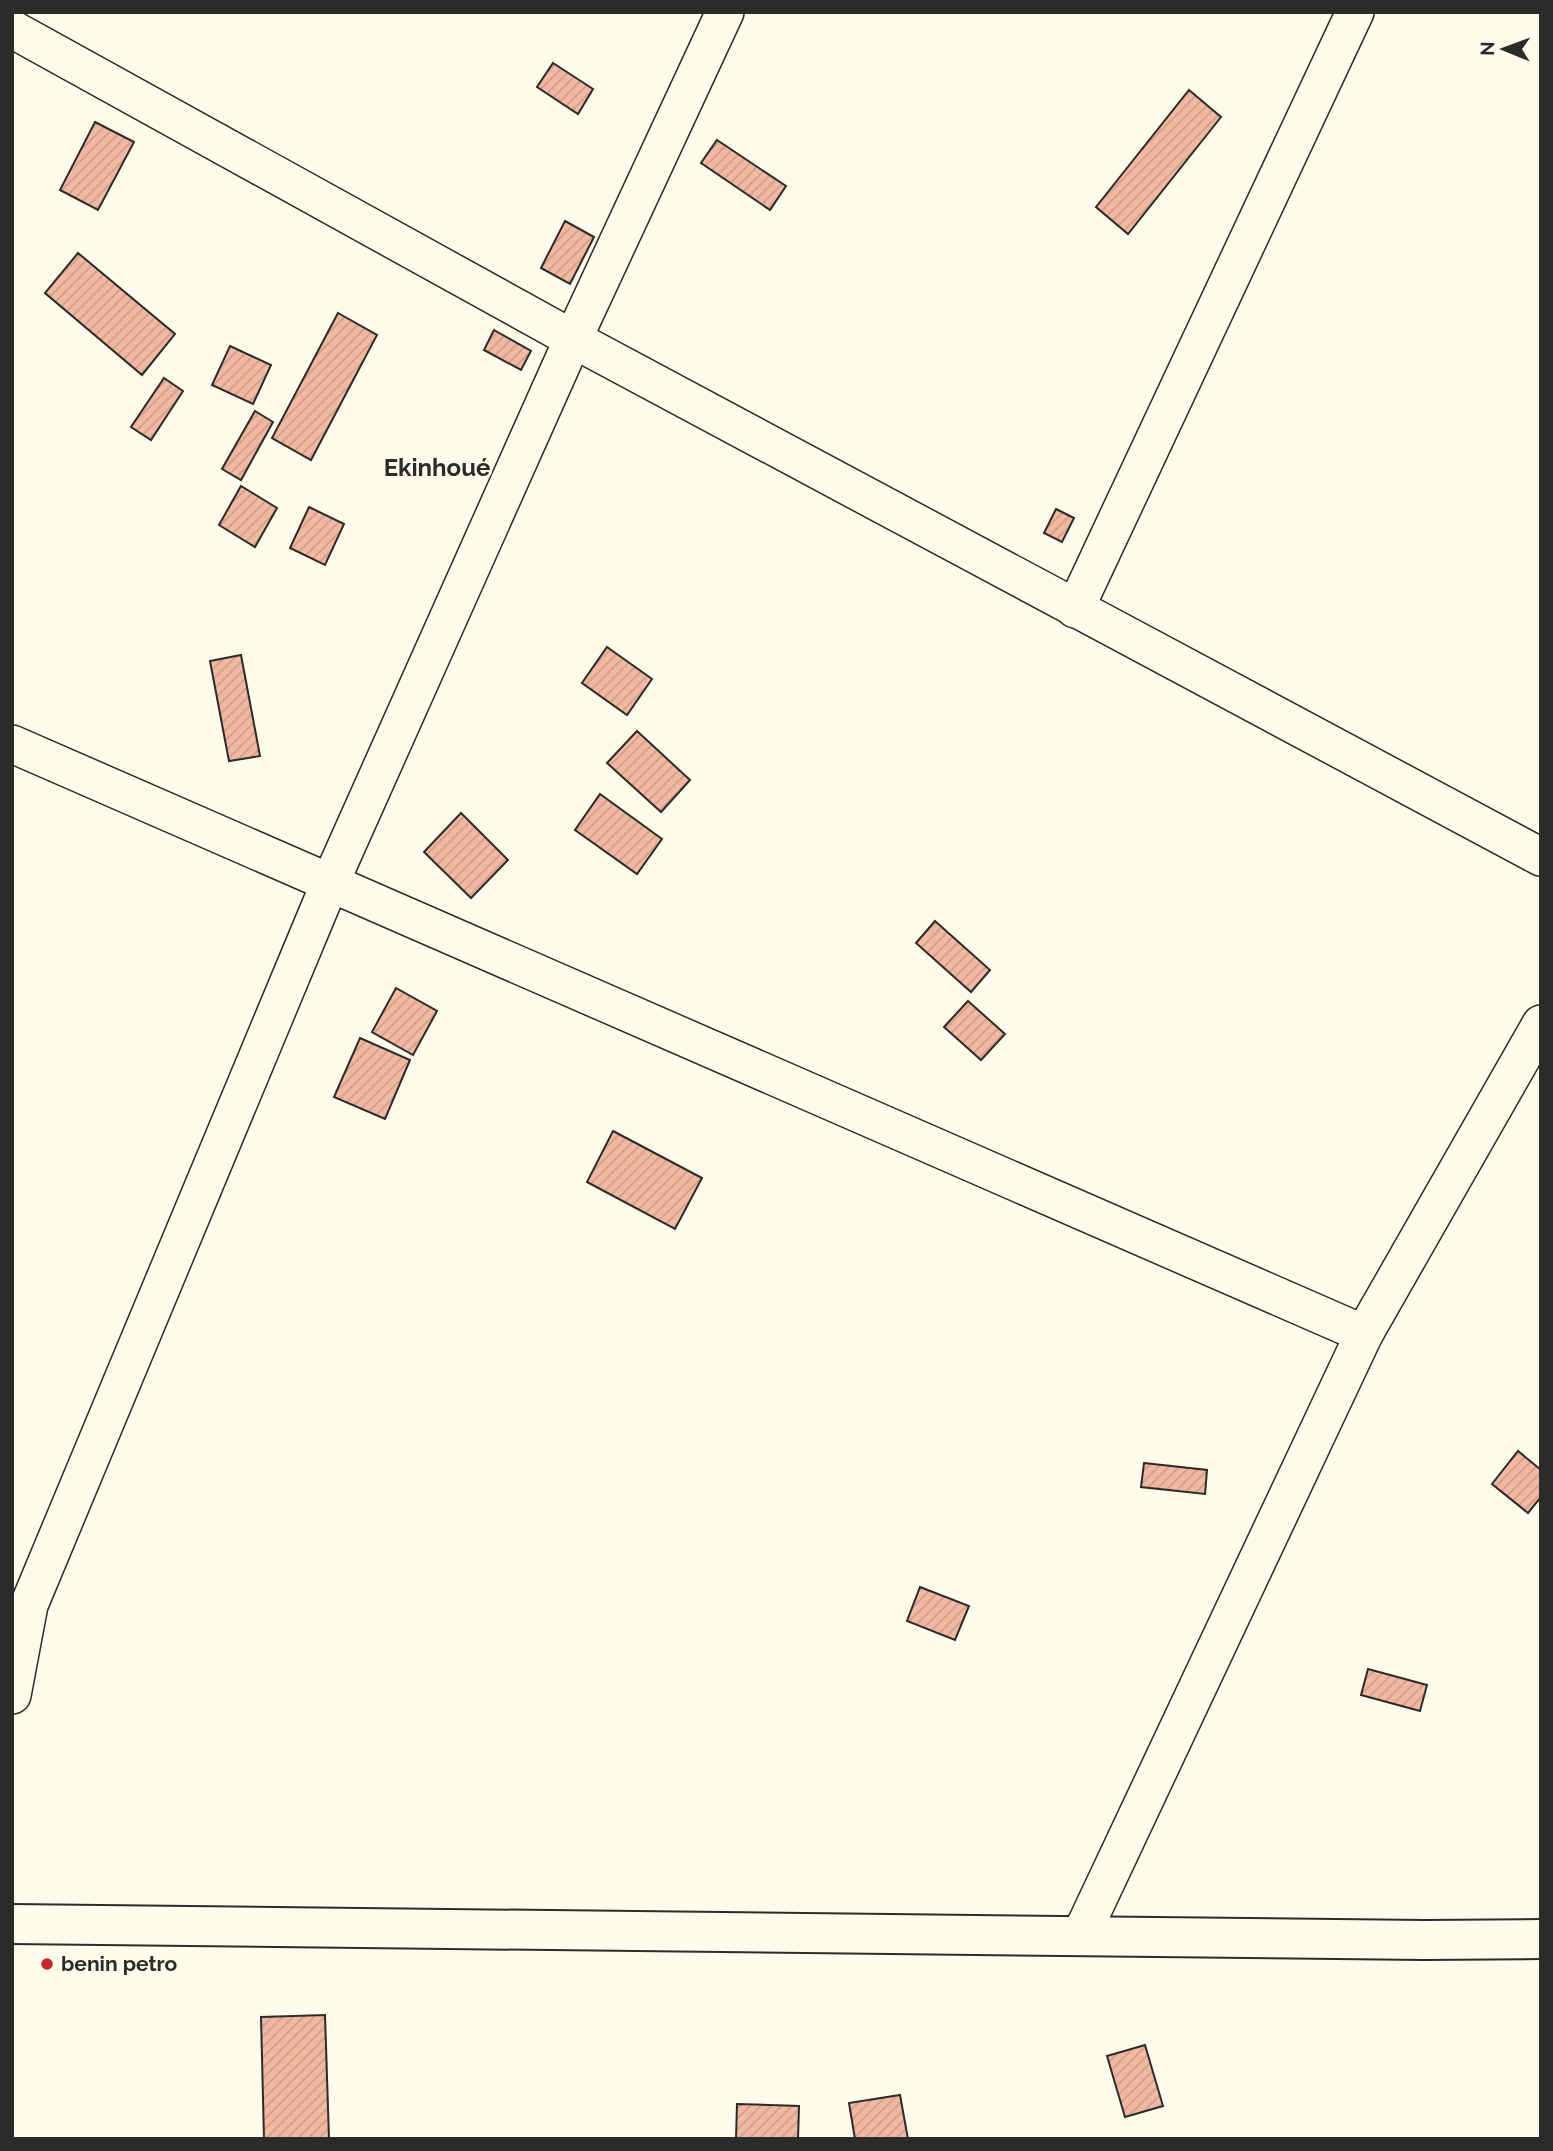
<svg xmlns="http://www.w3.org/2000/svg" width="1553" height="2151" viewBox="0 0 1553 2151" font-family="Raleway,sans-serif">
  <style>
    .building { fill: url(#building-hatch); stroke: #2b2b2b; stroke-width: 2 }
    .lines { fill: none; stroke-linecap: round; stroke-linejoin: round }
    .street-casing { stroke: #2b2b2b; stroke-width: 40 }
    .primary-casing { stroke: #2b2b2b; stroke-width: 42 }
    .street { stroke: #fdfbea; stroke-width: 37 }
    .primary { stroke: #fdfbea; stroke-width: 38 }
    .poi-dot { fill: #c62828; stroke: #fdfbea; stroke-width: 2.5 }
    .labels { text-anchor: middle; stroke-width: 5; stroke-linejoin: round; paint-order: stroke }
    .poi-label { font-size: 21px; font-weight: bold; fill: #2b2b2b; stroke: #fdfbea; text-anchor: start }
    .quarter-label { font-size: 24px; font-weight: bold; fill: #2b2b2b; stroke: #fdfbea }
  </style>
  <defs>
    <pattern id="building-hatch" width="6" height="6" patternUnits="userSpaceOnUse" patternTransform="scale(1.75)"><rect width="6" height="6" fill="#f2b8a0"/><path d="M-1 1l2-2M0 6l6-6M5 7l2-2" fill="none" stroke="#d09e8a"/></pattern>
  </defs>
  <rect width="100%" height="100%" fill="#fdfbea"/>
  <g class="building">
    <path d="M553,63L593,89L578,114L537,87Z"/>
    <path d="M1189,90L1221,117L1128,234L1096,207Z"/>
    <path d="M95,122L134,142L98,210L60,190Z"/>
    <path d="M717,140L786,186L770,210L701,163Z"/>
    <path d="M565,221L594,237L570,284L541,268Z"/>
    <path d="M78,253L175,334L142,375L45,293Z"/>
    <path d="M338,313L377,335L311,460L272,438Z"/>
    <path d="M494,330L531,351L521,370L484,350Z"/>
    <path d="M230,346L271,365L253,404L212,385Z"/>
    <path d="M164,378L183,391L151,440L131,427Z"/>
    <path d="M255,411L273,422L241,480L222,469Z"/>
    <path d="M241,486L277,508L255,547L219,525Z"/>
    <path d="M309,507L344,524L325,565L290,548Z"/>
    <path d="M1056,509L1074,518L1062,542L1044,533Z"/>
    <path d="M607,647L652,679L627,715L582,683Z"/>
    <path d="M241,655L260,756L229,761L210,661Z"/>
    <path d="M637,731L690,780L661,812L607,763Z"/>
    <path d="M600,794L662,839L637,874L575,830Z"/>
    <path d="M461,813L508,860L471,898L424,852Z"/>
    <path d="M935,921L990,970L971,992L916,943Z"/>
    <path d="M396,988L437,1011L413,1055L372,1032Z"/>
    <path d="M968,1001L1005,1034L981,1060L944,1027Z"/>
    <path d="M360,1038L410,1060L385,1119L334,1097Z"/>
    <path d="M613,1131L702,1178L675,1229L587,1182Z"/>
    <path d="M1518,1451L1541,1470V1497L1528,1513L1492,1484Z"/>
    <path d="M1144,1463L1207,1470L1205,1494L1141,1487Z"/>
    <path d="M920,1587L969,1606L955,1640L907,1621Z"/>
    <path d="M1368,1669L1427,1685L1420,1711L1361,1695Z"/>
    <path d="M325,2015L329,2139H264L261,2017Z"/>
    <path d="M1145,2045L1163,2106L1125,2117L1107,2056Z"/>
    <path d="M900,2095L908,2139H855L849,2103Z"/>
    <path d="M737,2104L799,2106L798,2139H736Z"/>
  </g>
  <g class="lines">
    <g class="street-casing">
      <g id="street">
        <path d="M12,29L573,339L1541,857"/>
        <path d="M1075,609L1355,12"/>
        <path d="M12,744L1364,1334"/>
        <path d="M12,1695L29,1605L330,883L573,339L725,12"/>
        <path d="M1081,1935L1364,1334L1541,1024"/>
      </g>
    </g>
    <g class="primary-casing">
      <path id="primary" d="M12,1924L1424,1940L1541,1939"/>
    </g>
    <use href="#street" class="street"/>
    <use href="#primary" class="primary"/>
  </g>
  <circle class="poi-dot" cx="47" cy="1964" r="7"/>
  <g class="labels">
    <g class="poi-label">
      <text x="61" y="1971">benin petro</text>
    </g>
    <g class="quarter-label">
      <text x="437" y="476">Ekinhoué</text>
    </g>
  </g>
  <rect width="1553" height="2151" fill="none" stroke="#2b2b2b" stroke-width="28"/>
  <g transform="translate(1504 49) rotate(271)" stroke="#fdfbea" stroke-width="5" paint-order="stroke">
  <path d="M0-5L12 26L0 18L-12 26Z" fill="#2b2b2b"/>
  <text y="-10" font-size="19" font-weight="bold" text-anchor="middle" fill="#2b2b2b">N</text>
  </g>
</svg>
